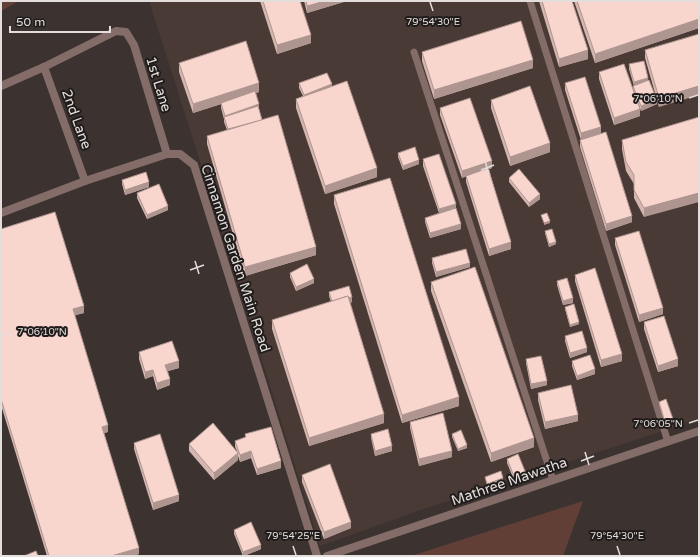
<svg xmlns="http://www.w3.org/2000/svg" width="700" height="557" viewBox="0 0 700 557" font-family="'Varela Round',sans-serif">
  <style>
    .built { fill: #4a3a36 }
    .green { fill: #613f37 }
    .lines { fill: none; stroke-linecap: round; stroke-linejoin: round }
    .service { stroke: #846d68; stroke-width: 7 }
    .minor { stroke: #846d68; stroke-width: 8 }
    .tertiary { stroke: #846d68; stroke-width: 8 }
    .wall { fill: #d5b7b0 }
    .shaded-wall { fill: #ae9590 }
    .building { fill: #f8d5cd; stroke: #ae9590 }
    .ticks { fill: none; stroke: #e3dddb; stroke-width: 1.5 }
    .labels { text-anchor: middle; stroke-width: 4; stroke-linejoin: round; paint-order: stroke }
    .street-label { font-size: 14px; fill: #e3dddb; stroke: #201c1b }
    .ticks-label { font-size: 10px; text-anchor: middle; fill: #e3dddb; stroke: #201c1b; stroke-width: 4; stroke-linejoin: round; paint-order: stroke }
  </style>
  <rect width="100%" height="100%" fill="#3c3331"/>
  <path class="built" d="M149,1H699V418L660,432L426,508L320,546L200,161Z"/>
  <g class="green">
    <path d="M1,1H19L1,11Z"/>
    <path d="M583,501L563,556H411Z"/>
  </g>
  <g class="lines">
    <g class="service">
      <path d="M530,1L668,442"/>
      <path d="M414,52L553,480"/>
    </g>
    <g class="minor">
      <path d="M44,67L85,181"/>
      <path d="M1,86L44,67L116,31L126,32L134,45L167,154"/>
      <path d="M1,213L85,181L167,154H180L194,165L317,556"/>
    </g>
    <path class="tertiary" d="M327,556L699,431"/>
  </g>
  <g class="wall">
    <path d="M260,1H300L311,43L277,54Z"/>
    <path d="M304,1H347L307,13Z"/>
    <path d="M539,1H572L588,59L559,67Z"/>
    <path d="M574,1H699V28L595,63Z"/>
    <path d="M699,34L659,107L645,58V50Z"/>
    <path d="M422,52L533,68L434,99L422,61Z"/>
    <path d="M179,63L259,92L256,93L259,109L262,120L316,255L245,276L207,144V136L227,130L224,122V119L221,108V104L193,113L179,72Z"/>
    <path d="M629,64L648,80L657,104L641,111L636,99L640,116L614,125L599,79V72L633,89L634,86L629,69Z"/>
    <path d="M299,83L332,86L377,177L325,194L296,108V99L303,96L299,88Z"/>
    <path d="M565,83L601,134L632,222L606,231L580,147V140H581L565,90Z"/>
    <path d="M491,100L550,152L510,166L491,108Z"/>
    <path d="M440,108L492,168L489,169L511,249L489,256L466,182V176L462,178L440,115Z"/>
    <path d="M689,120L644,217L634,198V184L626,171L622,149V140Z"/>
    <path d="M398,153L419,164L403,170L398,157Z"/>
    <path d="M423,159L456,209L461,229L430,238L425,222V218L439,213L423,166Z"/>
    <path d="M509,178L540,199L529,207L509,182Z"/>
    <path d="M122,180L149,187L125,195L122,184Z"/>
    <path d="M137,193L168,210L147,219L137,198Z"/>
    <path d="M334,195L459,406L402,423L334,204Z"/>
    <path d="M1,229L84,313L74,315L108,432L104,433L139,554L133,556H47L1,405Z"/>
    <path d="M545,231L556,244L549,247L545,233Z"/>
    <path d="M615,238L663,314L639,322L615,245Z"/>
    <path d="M432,258L470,267L436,277L432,263Z"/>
    <path d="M290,273L314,283L296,291L290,277Z"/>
    <path d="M575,275L622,361L601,367L575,281Z"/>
    <path d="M557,281L573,303L563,305L557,285Z"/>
    <path d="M431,282L534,447L491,462L431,291Z"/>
    <path d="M329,292L352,302L350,303L384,423L309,446L272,329V320L331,302L329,296Z"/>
    <path d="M565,307L579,324L570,327L565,309Z"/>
    <path d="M644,322L678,366L658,372L644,329Z"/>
    <path d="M565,336L587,352L570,358L565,341Z"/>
    <path d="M139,352L179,368L168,371L170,385L157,390L153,376L145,379L139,359Z"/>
    <path d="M526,359L547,385L531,389L526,363Z"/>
    <path d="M572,361L595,374L577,380L572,366Z"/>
    <path d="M538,393L578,421L545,429L538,400Z"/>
    <path d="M659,402L673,422L665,424L659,404Z"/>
    <path d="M410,422L452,457L419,466L410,428Z"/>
    <path d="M245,434L281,468L257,475L251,458L240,462L238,456V460L214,480L189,451V444L237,451L235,447V441L245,437Z"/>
    <path d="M371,434L392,451L375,456L371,438Z"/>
    <path d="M452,434L467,448L458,451L452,437Z"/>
    <path d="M134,443L179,501L153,510L134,449Z"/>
    <path d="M507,459L527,481L516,485L507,463Z"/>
    <path d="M302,475L351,528L324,539L302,482Z"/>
    <path d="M234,530L261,549L244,556H243L234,534Z"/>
  </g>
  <g class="shaded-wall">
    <path d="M325,1H347L307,13V6Z"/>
    <path d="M699,19V28L595,63V54Z"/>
    <path d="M311,35V43L277,54V45Z"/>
    <path d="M588,50V59L559,67V59Z"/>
    <path d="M533,60V68L434,99V90Z"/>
    <path d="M648,78V83L634,87V82Z"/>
    <path d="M259,83V92L193,113V104Z"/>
    <path d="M332,84V89L304,99V95Z"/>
    <path d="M699,86V95L659,107V98Z"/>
    <path d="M657,100V104L641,111V106Z"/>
    <path d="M259,104V109L225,120V116Z"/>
    <path d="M640,109V116L614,125V118Z"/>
    <path d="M601,127V134L581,140V133Z"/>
    <path d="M550,143V152L510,166V157Z"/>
    <path d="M419,160V164L403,170V166Z"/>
    <path d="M492,161V168L462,178V171Z"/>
    <path d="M377,168V177L325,194V186Z"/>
    <path d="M149,182V187L125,195V190Z"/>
    <path d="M699,193V202L644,217V208Z"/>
    <path d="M540,194V199L529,207V203Z"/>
    <path d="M456,204V210L439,216V209Z"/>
    <path d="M168,206V210L147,219V215Z"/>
    <path d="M632,216V222L606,231V224Z"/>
    <path d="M550,221V223L544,225V223Z"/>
    <path d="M461,224V229L430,238V233Z"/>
    <path d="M511,242V249L489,256V249Z"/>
    <path d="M556,242V244L549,247V244Z"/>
    <path d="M316,247V255L245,276V267Z"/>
    <path d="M470,263V267L436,277V272Z"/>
    <path d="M314,279V283L296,291V287Z"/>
    <path d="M352,297V302L333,308V303Z"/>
    <path d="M573,298V303L563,305V301Z"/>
    <path d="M84,306V313L73,316V309Z"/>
    <path d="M663,308V314L639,322V315Z"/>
    <path d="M579,322V324L570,327V325Z"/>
    <path d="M587,348V352L570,358V353Z"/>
    <path d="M622,354V361L601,367V360Z"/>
    <path d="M678,359V366L658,372V366Z"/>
    <path d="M179,361V368L165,372V365Z"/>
    <path d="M595,369V374L577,380V376Z"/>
    <path d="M153,370V376L145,379V372Z"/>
    <path d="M170,379V385L157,390V383Z"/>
    <path d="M547,381V385L531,389V384Z"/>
    <path d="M459,397V406L402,423V415Z"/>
    <path d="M384,414V423L309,446V438Z"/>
    <path d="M578,415V421L545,429V422Z"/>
    <path d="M673,419V422L665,424V422Z"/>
    <path d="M108,425V432L102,433V427Z"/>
    <path d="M534,438V447L491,462V453Z"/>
    <path d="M467,445V448L458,451V449Z"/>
    <path d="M392,446V451L375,456V451Z"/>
    <path d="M251,451V458L240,462V455Z"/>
    <path d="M452,451V457L419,466V459Z"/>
    <path d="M238,453V460L214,480V473Z"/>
    <path d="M281,461V468L257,475V469Z"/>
    <path d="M527,476V481L516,485V481Z"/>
    <path d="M503,478V480L487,486V484Z"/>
    <path d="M179,495V501L153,510V503Z"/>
    <path d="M351,522V528L324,539V532Z"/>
    <path d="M261,545V549L244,556H243V552Z"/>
    <path d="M139,548V554L133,556H111Z"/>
  </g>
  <g class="building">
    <path d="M263,1H300L311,35L277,45Z"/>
    <path d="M306,1H325L307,6Z"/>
    <path d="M542,1H572L588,50L559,59Z"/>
    <path d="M577,1H699V19L595,54Z"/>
    <path d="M521,21L533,60L434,90L422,52Z"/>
    <path d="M699,34V86L659,98L645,50Z"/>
    <path d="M246,41L259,83L193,104L179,63Z"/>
    <path d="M644,61L648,78L634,82L629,64Z"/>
    <path d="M624,64L640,109L614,118L599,72Z"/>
    <path d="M327,73L332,84L304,95L299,83Z"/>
    <path d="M585,77L601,127L581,133L565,83Z"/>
    <path d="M649,80L657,100L641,106L633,86Z"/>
    <path d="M347,81L377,168L325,186L296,99Z"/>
    <path d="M530,86L550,143L510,157L491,100Z"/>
    <path d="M255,91L259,104L225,116L221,103Z"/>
    <path d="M470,98L492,161L462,171L440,108Z"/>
    <path d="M258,106L262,120L228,129L224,117Z"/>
    <path d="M278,115L316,247L245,267L207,136Z"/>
    <path d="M699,117V193L644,208L634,190V175L626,162L622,140Z"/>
    <path d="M606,132L632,216L606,224L580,140Z"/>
    <path d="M415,147L419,160L403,166L398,153Z"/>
    <path d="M439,154L456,204L439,209L423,159Z"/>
    <path d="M488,168L511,242L489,249L466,176Z"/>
    <path d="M519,169L540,194L529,203L509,178Z"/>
    <path d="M146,172L149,182L125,190L122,180Z"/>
    <path d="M390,178L459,397L402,415L334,195Z"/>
    <path d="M159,184L168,206L147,215L137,193Z"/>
    <path d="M456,208L461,224L430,233L425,218Z"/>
    <path d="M55,212L84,306L73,309L108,425L102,427L139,548L111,556H49L1,399V229Z"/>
    <path d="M547,213L550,221L544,223L541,215Z"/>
    <path d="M552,229L556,242L549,244L545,231Z"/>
    <path d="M639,231L663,308L639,315L615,238Z"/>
    <path d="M466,249L470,263L436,272L432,258Z"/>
    <path d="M307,264L314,279L296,287L290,273Z"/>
    <path d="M475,267L534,438L491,453L431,282Z"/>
    <path d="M595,268L622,354L601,360L575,275Z"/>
    <path d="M567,278L573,298L563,301L557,281Z"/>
    <path d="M349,286L352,297L348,298V296L332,301L329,292Z"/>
    <path d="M348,296L384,414L309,438L272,320Z"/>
    <path d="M574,304L579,322L570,325L565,307Z"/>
    <path d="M664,316L678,359L658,366L644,322Z"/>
    <path d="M582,331L587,348L570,353L565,336Z"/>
    <path d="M172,341L179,361L165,365L170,379L157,383L153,370L145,372L139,352Z"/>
    <path d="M590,355L595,369L577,376L572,361Z"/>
    <path d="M541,356L547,381L531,384L526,359Z"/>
    <path d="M571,385L578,415L545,422L538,393Z"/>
    <path d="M666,399L673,419L665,422L659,402Z"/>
    <path d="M443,413L452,451L419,459L410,422Z"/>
    <path d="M213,423L238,453L214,473L189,444Z"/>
    <path d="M271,427L281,461L257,469L251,451L240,455L235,441L246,437L245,434Z"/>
    <path d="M388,429L392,446L375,451L371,434Z"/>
    <path d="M461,430L467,445L458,449L452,434Z"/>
    <path d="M160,434L179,495L153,503L134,443Z"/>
    <path d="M518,454L527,476L516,481L507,459Z"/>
    <path d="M330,464L351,522L324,532L302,475Z"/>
    <path d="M501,471L503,478L487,484L485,477Z"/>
    <path d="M251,522L261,545L243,552L234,530Z"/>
    <path d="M36,551L38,556H24Z"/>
  </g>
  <path class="ticks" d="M430,2L433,11M689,98L698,95M485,161L489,174M481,170L494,165M195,261L199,274M190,270L204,265M2,335L11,332M689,423L698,420M585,452L589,465M581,461L594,456M293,546L296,555M617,546L620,555"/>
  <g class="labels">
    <g class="street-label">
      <text transform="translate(159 84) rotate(73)" y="5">1st Lane</text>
      <text transform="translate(77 119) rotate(70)" y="5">2nd Lane</text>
      <text transform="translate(236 258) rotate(72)" y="5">Cinnamon Garden Main Road</text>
      <text transform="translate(509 481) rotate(-19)" y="5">Mathree Mawatha</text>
    </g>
  </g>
  <g class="ticks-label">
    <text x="433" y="25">79°54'30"E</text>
    <text x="658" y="102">7°06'10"N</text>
    <text x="42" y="335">7°06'10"N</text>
    <text x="658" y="427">7°06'05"N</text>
    <text x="293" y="539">79°54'25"E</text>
    <text x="617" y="539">79°54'30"E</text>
  </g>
  <rect width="700" height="557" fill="none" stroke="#e3dddb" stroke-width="4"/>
  <path d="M10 26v6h100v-6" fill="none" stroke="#e3dddb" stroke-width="2"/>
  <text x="16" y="26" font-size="12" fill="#e3dddb" stroke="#201c1b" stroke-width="3" paint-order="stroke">50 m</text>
</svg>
